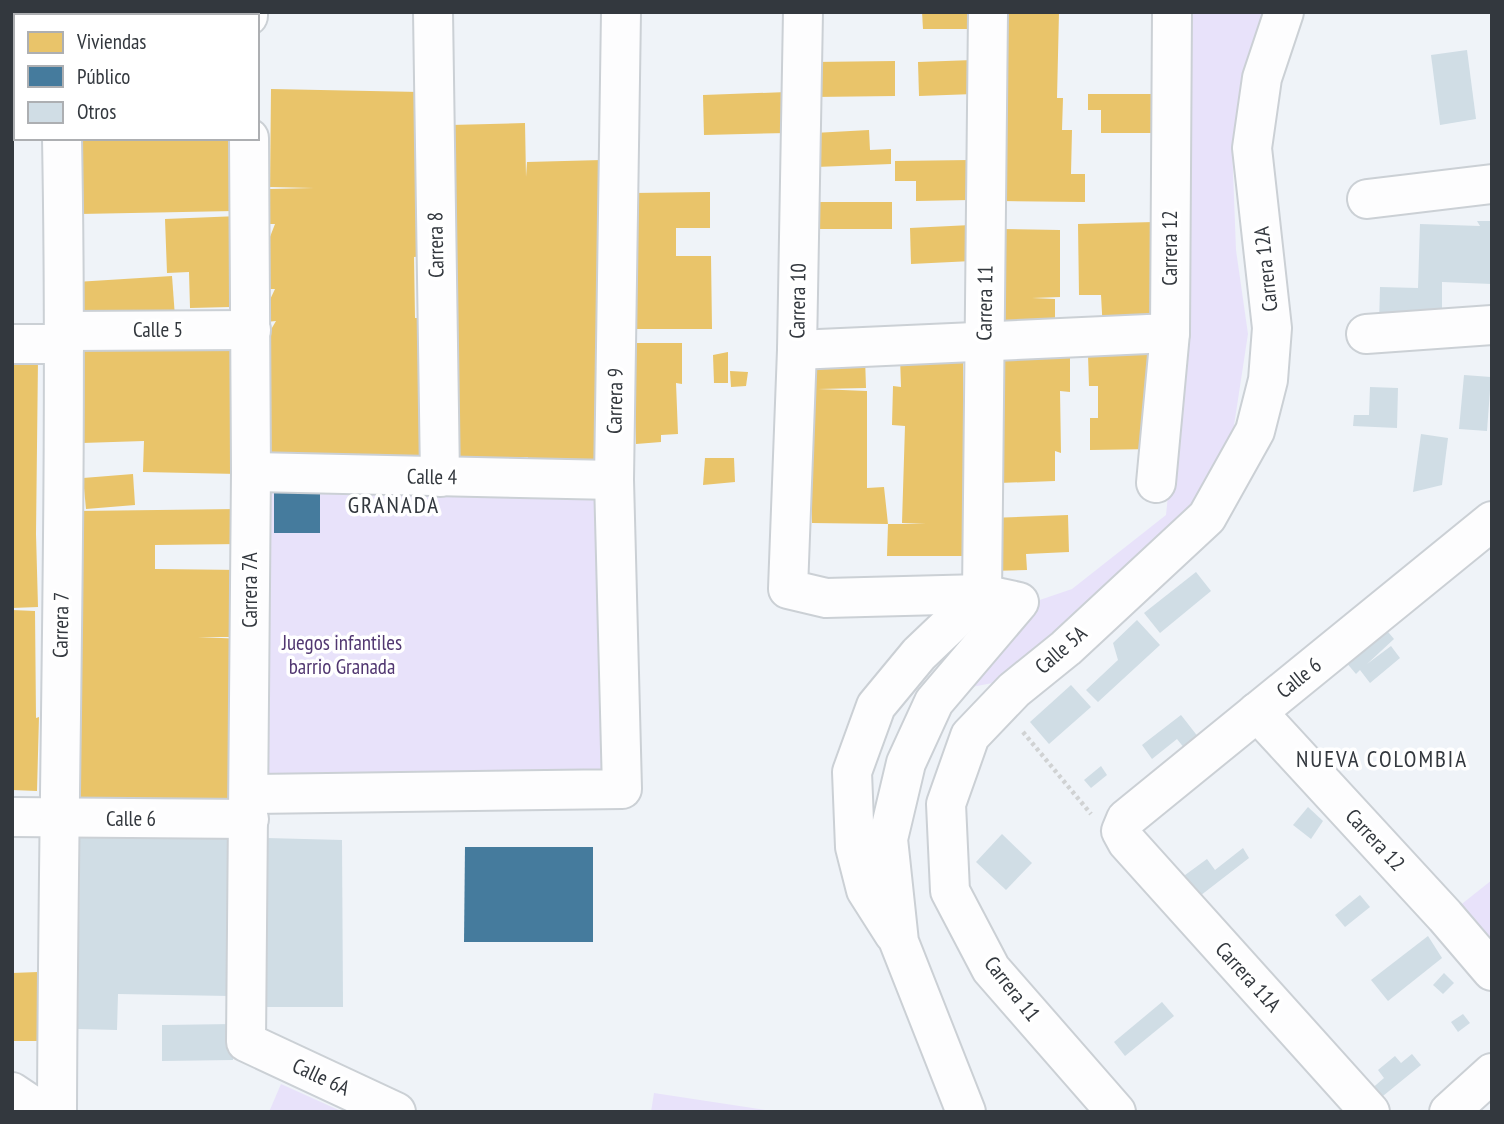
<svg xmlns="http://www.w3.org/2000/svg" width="1504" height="1124" viewBox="0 0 1504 1124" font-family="'PT Sans Narrow',sans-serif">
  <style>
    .green { fill: #e8e2fa }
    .homes { fill: #e9c46a }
    .public { fill: #457b9d }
    .building { fill: #d0dde5 }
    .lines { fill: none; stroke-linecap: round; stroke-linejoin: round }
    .minor-casing { stroke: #cbd0d5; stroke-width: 42 }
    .path { stroke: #d0d2d3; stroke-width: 4.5; stroke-dasharray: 3.5 3.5; stroke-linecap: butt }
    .minor { stroke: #fdfdfe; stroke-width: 38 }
    .labels { text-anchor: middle; stroke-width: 7; stroke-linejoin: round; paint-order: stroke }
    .street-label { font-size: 21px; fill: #33383e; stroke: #fff }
    .park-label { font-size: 21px; fill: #513771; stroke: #fff }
    .neighbourhood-label { font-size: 23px; letter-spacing: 2px; fill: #33383e; stroke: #fff }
  </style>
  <rect width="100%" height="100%" fill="#eff3f8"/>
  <g class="green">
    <path d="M1186,12H1271L1246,85L1232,145L1236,250L1248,334L1233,432L1197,504L1008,680L946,692L1025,605L1072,589L1166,515L1180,377Z"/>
    <path d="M262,486L597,494L608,802L267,803Z"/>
    <path d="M1492,880V956L1453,911Z"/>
    <path d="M281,1084L343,1112H269Z"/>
    <path d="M654,1093L779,1112H651Z"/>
  </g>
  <g class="homes">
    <path d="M12,12H34V16H16V34H12Z"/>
    <path d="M922,12H976L977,29H923Z"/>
    <path d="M1003,12H1059L1057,98H1063L1062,130H1072L1071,174H1085V202L1001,201Z"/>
    <path d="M973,60L974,94L919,96L918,62Z"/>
    <path d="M895,61V96L814,97L813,62Z"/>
    <path d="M271,89L420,92L423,256L414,257L415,318H423L420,455L271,456V416H267L266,338L276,321L266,322V308L275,289H267L268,242L275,224H269V189L314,188L270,187Z"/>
    <path d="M787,92L788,133L704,135L703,95Z"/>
    <path d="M1088,94H1157V133H1101V110H1088Z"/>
    <path d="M525,123L526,177L527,162L602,160V460L528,461V457L451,458L450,125Z"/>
    <path d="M869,130L870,150L891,149V164L816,167L814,133Z"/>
    <path d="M79,138H233L234,211L80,214Z"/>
    <path d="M970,160V200L916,201V181H895V161Z"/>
    <path d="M710,192V228H676V256H711L712,329H631L632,193Z"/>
    <path d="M814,202H892V229H815Z"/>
    <path d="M239,216L242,287H229L230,307L190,308L189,272L167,273L165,219Z"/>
    <path d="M1154,222L1158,329L1103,331L1101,295H1079L1078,224Z"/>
    <path d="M971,225L972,261L911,264L910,228Z"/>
    <path d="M1001,229L1060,230V297L1032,298L1055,299V332L999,333Z"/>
    <path d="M172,276L175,317L79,324L76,282Z"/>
    <path d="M242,338L238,474L143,472L144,441L82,443L79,339Z"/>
    <path d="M633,343H682V384L676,383L678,434L661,435V442L636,444Z"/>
    <path d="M999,351L1070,353V392L1060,391L1061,453L1055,451V481L999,483Z"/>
    <path d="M728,352V383H714L713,355Z"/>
    <path d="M1153,354L1155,449L1090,450V418H1098V386H1089L1088,355Z"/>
    <path d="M865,357L866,388L818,389L867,391V488L884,487L888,524H926L902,523L905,426L892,425L893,386L901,387L900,357H963L964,556H887L888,524L812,523L808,358Z"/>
    <path d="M12,359H38L36,534L38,607L12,608Z"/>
    <path d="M730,371L748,372L746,386L731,387Z"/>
    <path d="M705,458H734L735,482L703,485Z"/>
    <path d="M133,474L135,505L86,509L83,478Z"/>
    <path d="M239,509L240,544L155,545V569L242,570L240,637H198L244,639L236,805L80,806L76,511Z"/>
    <path d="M1068,515L1069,552L1026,554L1027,570L990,571L989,518Z"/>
    <path d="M12,610L35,611L36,718L39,717L37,791L12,790Z"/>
    <path d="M38,972L41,1041H12V973Z"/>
  </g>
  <g class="public">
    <rect x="274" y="493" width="46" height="40"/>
    <path d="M465,847H593V942H464Z"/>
  </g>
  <g class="building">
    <path d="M1467,50L1476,119L1440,125L1431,55Z"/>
    <path d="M1477,221H1492V284L1442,282V320L1379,324L1380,287L1418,288L1420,224L1480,226Z"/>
    <path d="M1464,375L1491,377L1487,431L1459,429Z"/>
    <path d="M1370,387L1398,388L1397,428L1353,426L1354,415H1369Z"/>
    <path d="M1421,434L1448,438L1442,485L1413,492Z"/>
    <path d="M1196,572L1211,591L1160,633L1144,613Z"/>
    <path d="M1137,620L1160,645L1098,702L1086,690L1118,660L1113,643Z"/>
    <path d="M1383,626L1394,639L1367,664L1391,646L1400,658L1370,683L1360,670L1356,674L1345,661Z"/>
    <path d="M1071,685L1091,707L1049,744L1030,722Z"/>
    <path d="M1181,715L1199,738L1185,749L1177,739L1152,759L1142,745Z"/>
    <path d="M1101,766L1107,775L1091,788L1084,780Z"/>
    <path d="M1308,807L1323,821L1311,839L1293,825Z"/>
    <path d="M80,832L232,833L229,996L118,994L117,1030L78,1029Z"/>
    <path d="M1002,834L1032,863L1006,890L976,862Z"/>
    <path d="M267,838L342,840L343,1007H265Z"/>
    <path d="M1243,848L1249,858L1196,899L1181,878L1207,859L1215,870Z"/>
    <path d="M1360,895L1370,907L1345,927L1335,915Z"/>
    <path d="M1428,936L1442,958L1388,1001L1371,980Z"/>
    <path d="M1444,973L1454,983L1443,994L1433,985Z"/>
    <path d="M1162,1002L1174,1016L1125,1056L1114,1042Z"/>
    <path d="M1463,1014L1470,1023L1458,1032L1451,1022Z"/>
    <path d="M233,1024V1060L162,1061V1025Z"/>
    <path d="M1412,1054L1421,1065L1378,1100L1369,1091L1384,1078L1378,1070L1395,1056L1401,1063Z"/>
  </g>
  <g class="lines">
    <g class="minor-casing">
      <g id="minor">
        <path d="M60,12V16"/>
        <path d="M248,12V16"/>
        <path d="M433,12L440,477"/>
        <path d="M803,12L797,350L788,589L826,598L982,594L1019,602L934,702L906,763L888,839L899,942L966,1112"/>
        <path d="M249,138L251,472L246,1042L396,1112"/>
        <path d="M1367,199L1492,184"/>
        <path d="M66,331L251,330"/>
        <path d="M1366,334L1492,325"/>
        <path d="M12,344H65"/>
        <path d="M797,350L1170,333"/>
        <path d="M251,472L614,480"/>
        <path d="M1156,483L1170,333L1172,12"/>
        <path d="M1257,712L1445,916L1492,971"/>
        <path d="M249,794L622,789L614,480L621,12"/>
        <path d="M12,817L249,819"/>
        <path d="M894,934L866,890L855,847L852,772L876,706L919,654L982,594L988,12"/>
        <path d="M12,1092L42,1112"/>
        <path d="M57,1112C58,787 68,463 62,138"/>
        <path d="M1116,1112L991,969L950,891L946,804L970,736L1014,690L1066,648L1207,517L1255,431L1268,380L1272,328L1252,148L1262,78L1284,12"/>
        <path d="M1370,1112L1127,842L1121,831L1126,819L1492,521"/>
        <path d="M1449,1112L1492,1073"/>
      </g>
    </g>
    <path class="path" d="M1023,732L1091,814"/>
    <use href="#minor" class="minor"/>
  </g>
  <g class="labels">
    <g class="street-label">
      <text transform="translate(436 245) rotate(-91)" y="7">Carrera 8</text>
      <text transform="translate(1170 248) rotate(-90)" y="7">Carrera 12</text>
      <text transform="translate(1266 269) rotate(-96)" y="7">Carrera 12A</text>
      <text transform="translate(798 301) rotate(-89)" y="7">Carrera 10</text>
      <text transform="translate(985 303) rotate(-89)" y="7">Carrera 11</text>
      <text x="158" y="337">Calle 5</text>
      <text transform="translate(615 401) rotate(-89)" y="7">Carrera 9</text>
      <text transform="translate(432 477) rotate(1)" y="7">Calle 4</text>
      <text transform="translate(250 590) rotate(-90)" y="7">Carrera 7A</text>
      <text transform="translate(61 625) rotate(-89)" y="7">Carrera 7</text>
      <text transform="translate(1061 650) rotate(-41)" y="7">Calle 5A</text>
      <text transform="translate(1299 678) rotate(-39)" y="7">Calle 6</text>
      <text x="131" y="826">Calle 6</text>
      <text transform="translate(1375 840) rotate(47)" y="7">Carrera 12</text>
      <text transform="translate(1248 977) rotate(48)" y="7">Carrera 11A</text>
      <text transform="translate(1012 989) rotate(52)" y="7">Carrera 11</text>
      <text transform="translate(321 1077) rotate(25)" y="7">Calle 6A</text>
    </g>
    <g class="park-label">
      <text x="342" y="650">Juegos infantiles<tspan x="342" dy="24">barrio Granada</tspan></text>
    </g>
    <g class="neighbourhood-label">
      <text x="394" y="513">GRANADA</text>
      <text x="1382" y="767">NUEVA COLOMBIA</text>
    </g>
  </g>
  <rect width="1504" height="1124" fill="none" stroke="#33383e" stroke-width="28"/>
  <rect x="14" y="14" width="245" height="126" fill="#ffffff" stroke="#adafb2" stroke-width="2"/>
  <rect x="28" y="32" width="35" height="21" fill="#e9c46a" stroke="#adafb2" stroke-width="2"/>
  <text x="77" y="49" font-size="21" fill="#33383e">Viviendas</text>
  <rect x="28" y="66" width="35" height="21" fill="#457b9d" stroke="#adafb2" stroke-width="2"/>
  <text x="77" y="84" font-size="21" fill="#33383e">Público</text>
  <rect x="28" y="102" width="35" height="21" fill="#d0dde5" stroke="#adafb2" stroke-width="2"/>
  <text x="77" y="119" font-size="21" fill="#33383e">Otros</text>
</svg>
